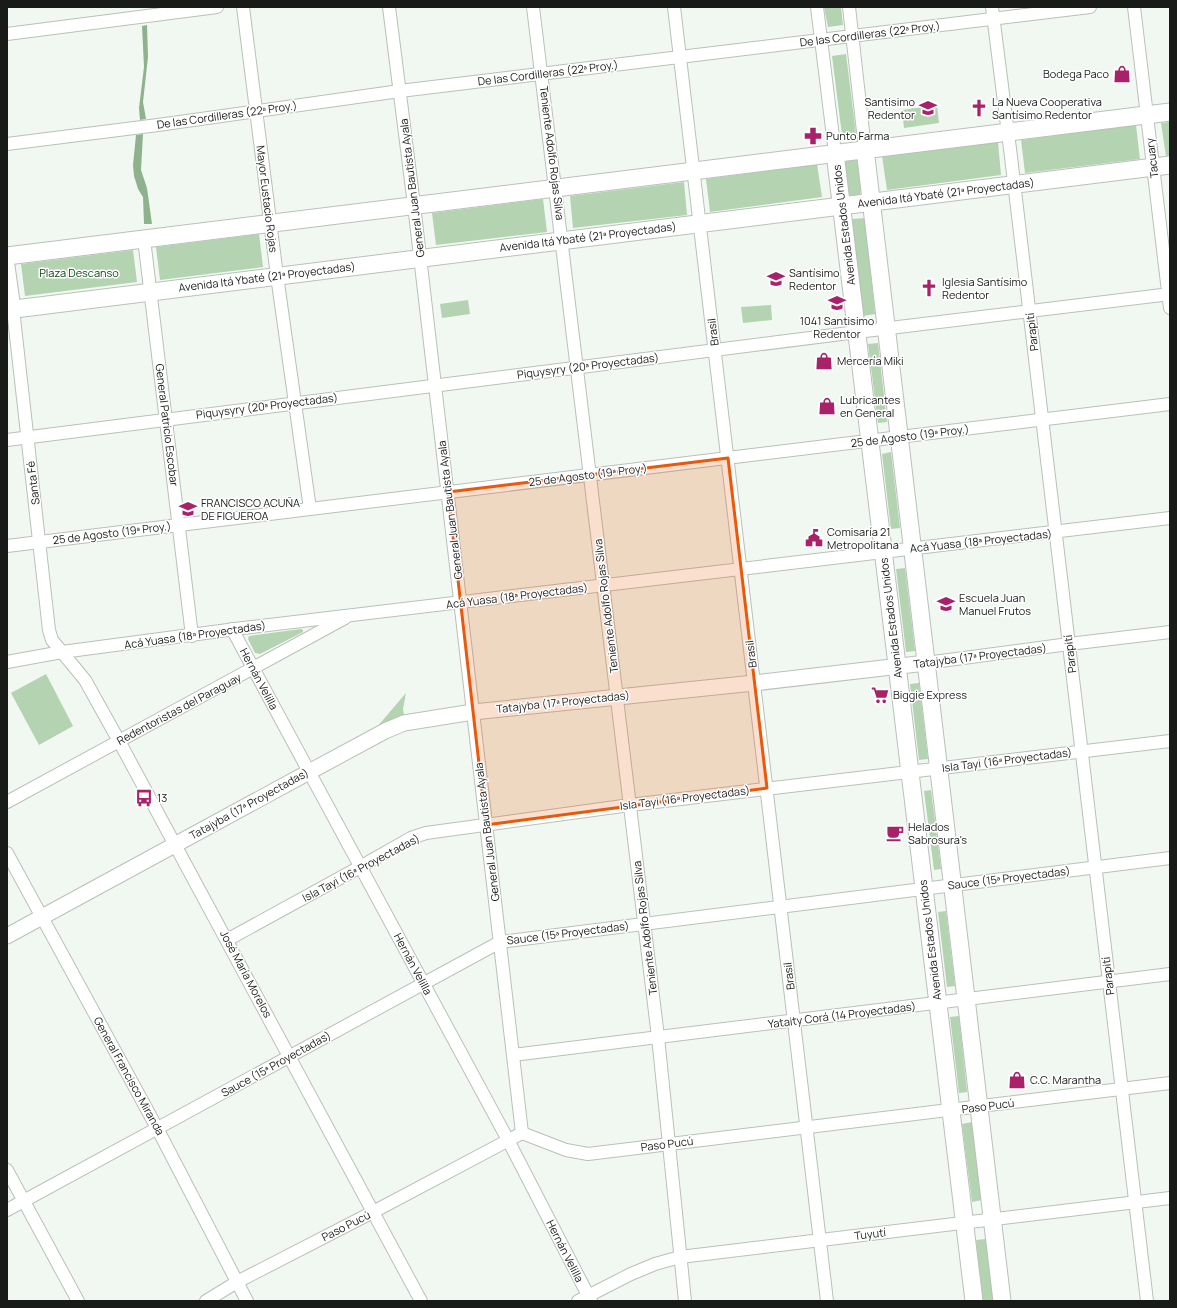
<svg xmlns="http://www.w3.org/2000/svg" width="1177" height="1308" viewBox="0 0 1177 1308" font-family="Manrope,sans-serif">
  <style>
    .green { fill: #b3d3b1 }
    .water { fill: #8fb28e }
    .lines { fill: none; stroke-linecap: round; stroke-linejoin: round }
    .minor-casing { stroke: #b9c0b9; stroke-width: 14 }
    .tertiary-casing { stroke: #b9c0b9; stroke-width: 17 }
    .secondary-casing { stroke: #b9c0b9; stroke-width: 19 }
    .minor { stroke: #fff; stroke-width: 12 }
    .tertiary { stroke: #fff; stroke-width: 15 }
    .secondary { stroke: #fff; stroke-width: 17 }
    .marked { fill: #e8590c; fill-opacity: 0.2; stroke: #e8590c; stroke-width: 3; stroke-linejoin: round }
    .labels { text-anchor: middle; stroke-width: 3; stroke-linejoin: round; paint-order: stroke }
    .street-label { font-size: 11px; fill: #191b19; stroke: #fff }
    .poi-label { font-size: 11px; fill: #191b19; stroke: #fff; text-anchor: start }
    .park-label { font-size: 11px; fill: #114414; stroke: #fff }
  </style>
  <rect width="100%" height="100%" fill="#f1f8f1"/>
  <g class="green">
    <path d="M824,7H841L843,25L828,27Z"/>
    <path d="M846,54L856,134L842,135L832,56Z"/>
    <path d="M937,105L939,123L904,128L902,110Z"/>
    <path d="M1170,122V155L1166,156L1161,123Z"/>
    <path d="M1136,125L1140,159L1025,173L1021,140Z"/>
    <path d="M998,142L1001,175L887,190L882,156Z"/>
    <path d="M855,158L858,162L861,192L859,196L852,197L848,194L845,164L846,160Z"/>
    <path d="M817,164L822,197L710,212L706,179Z"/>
    <path d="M684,182L687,215L573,228L570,196Z"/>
    <path d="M543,199L547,232L436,245L432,213Z"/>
    <path d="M865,218L875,314L863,316L852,219Z"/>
    <path d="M259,234L263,267L160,280L156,247Z"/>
    <path d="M133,250L137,282L25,296L21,264Z"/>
    <path d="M468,300L470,314L442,318L440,304Z"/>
    <path d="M771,305L772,320L743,323L741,307Z"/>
    <path d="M878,343L887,422L878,423L868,344Z"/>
    <path d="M891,452L900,528L891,529L882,454Z"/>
    <path d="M905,568L915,651L906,652L896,569Z"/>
    <path d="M301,629L303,630V632L260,654L255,653L248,639L249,636Z"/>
    <path d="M46,674L73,726L39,745L11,693Z"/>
    <path d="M919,683L928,759L919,760L910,684Z"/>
    <path d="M406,693L403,709L404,715L377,727Z"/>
    <path d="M931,790L941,869L934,870L924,791Z"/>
    <path d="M946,911L955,986L947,987L938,912Z"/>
    <path d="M959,1016L967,1092L959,1093L950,1017Z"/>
    <path d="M972,1122L982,1200L972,1202L962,1124Z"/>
    <path d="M986,1239L994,1301H983L976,1240Z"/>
  </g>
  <g class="water">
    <path d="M147,25L148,57L143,102L146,119L140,120L139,108L144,67L142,26Z"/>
    <path d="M143,134L141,170L147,188L152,224H144L143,197L138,189L134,176L133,165L136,135Z"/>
  </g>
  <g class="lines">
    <g class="minor-casing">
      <g id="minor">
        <path d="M243,7L277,276L310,509"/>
        <path d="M389,7L414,205L522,1133"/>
        <path d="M533,7L658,1037L685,1301"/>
        <path d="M674,7L827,1301"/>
        <path d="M817,7L835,153"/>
        <path d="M849,7L865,149"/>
        <path d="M992,7L1011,157L1147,1301"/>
        <path d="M1134,7L1170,308"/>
        <path d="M7,34L217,7"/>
        <path d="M7,144L158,125L400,91L1090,7"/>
        <path d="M144,239L192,636"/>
        <path d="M13,309L49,630L52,640L85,680L119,741L421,1301"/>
        <path d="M7,440L857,332L1170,294"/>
        <path d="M7,546L1170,404"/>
        <path d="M232,629L508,1140L591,1301"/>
        <path d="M7,662L62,652L243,628L1170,518"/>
        <path d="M926,663L1069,644L1170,632"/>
        <path d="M7,802L345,618"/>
        <path d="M7,853L157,1128L247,1301"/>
        <path d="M227,940L360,867L411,838L426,833L630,805L1170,741"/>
        <path d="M513,1055L1170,974"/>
        <path d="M7,1170L78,1301"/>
        <path d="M7,1210L500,942L1170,858"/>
        <path d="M206,1301L237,1282L373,1212L522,1133L566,1150L588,1154L1170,1083"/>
        <path d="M578,1301L631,1274L655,1264L680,1257L1170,1198"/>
      </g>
    </g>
    <g class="tertiary-casing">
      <g id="tertiary">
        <path d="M7,266L13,309"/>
        <path d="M7,936L309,772L385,731L404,723L473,712L754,683L926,663"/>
      </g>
    </g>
    <g class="secondary-casing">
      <g id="secondary">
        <path d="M865,149L1002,1301"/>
        <path d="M835,153L974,1301"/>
        <path d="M7,256L1170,112"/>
        <path d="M7,310L1170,165"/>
      </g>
    </g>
    <use href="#minor" class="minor"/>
    <use href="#tertiary" class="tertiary"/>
    <use href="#secondary" class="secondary"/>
  </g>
  <path class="marked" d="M728,458L767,788L486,825L448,492Z"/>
  <defs>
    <g id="shop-bare" transform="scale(1.38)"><path d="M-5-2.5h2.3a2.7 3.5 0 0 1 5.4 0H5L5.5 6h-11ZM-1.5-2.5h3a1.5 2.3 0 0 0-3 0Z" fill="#a92269" stroke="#fff" stroke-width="2.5" paint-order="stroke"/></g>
    <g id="school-bare" transform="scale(1.38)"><path d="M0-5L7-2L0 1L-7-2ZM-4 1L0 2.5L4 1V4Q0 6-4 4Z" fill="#a92269" stroke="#fff" stroke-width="2.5" paint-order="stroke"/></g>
    <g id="church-bare" transform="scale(1.38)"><path d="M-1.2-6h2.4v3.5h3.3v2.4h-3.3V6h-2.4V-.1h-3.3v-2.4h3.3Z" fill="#a92269" stroke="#fff" stroke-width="2.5" paint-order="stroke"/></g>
    <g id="pharmacy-bare" transform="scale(1.38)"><path d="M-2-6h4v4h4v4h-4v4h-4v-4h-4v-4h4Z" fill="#a92269" stroke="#fff" stroke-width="2.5" paint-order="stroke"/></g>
    <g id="civic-bare" transform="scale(1.38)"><path d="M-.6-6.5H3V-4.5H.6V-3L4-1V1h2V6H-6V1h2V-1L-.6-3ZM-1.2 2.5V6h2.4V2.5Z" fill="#a92269" stroke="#fff" stroke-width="2.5" paint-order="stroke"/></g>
    <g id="university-bare" transform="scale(1.38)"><path d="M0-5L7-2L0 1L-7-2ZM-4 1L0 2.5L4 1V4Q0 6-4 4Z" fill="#a92269" stroke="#fff" stroke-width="2.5" paint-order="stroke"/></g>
    <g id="supermarket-bare" transform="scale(1.38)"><path d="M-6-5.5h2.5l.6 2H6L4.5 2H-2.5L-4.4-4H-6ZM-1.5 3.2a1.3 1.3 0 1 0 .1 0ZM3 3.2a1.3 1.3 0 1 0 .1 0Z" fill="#a92269" stroke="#fff" stroke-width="2.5" paint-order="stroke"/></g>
    <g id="bus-bare" transform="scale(1.38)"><path d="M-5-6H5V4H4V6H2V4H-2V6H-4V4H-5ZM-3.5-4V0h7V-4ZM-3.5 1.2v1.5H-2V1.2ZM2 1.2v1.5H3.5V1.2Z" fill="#a92269" stroke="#fff" stroke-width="2.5" paint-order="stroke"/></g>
    <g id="cafe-bare" transform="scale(1.38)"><path d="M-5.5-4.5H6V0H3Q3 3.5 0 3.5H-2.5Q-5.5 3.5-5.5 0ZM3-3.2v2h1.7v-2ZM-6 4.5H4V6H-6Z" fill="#a92269" stroke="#fff" stroke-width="2.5" paint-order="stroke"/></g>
  </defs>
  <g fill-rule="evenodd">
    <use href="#shop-bare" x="1122" y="74"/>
    <use href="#school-bare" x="928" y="108"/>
    <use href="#church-bare" x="979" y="108"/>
    <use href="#pharmacy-bare" x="813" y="136"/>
    <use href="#school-bare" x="776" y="279"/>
    <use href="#church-bare" x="929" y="288"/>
    <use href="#school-bare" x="837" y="303"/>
    <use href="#shop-bare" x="824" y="361"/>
    <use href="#shop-bare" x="827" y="406"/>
    <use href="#school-bare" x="188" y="509"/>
    <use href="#civic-bare" x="814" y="538"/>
    <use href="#university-bare" x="946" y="604"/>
    <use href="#supermarket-bare" x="880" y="695"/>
    <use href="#bus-bare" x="144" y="798"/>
    <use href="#cafe-bare" x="895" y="833"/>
    <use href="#shop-bare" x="1017" y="1080"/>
  </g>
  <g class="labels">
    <g class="street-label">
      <text transform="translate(870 34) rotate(-7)" y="4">De las Cordilleras (22ª Proy.)</text>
      <text transform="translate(548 73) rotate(-7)" y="4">De las Cordilleras (22ª Proy.)</text>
      <text transform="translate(227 115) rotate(-8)" y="4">De las Cordilleras (22ª Proy.)</text>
      <text transform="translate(552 153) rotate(83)" y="4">Teniente Adolfo Rojas Silva</text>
      <text transform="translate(1152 158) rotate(-97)" y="4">Tacuary</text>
      <text transform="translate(412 188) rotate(-97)" y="4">General Juan Bautista Ayala</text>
      <text transform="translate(946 193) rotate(-7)" y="4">Avenida Itá Ybaté (21ª Proyectadas)</text>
      <text transform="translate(267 199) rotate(83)" y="4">Mayor Eustacio Rojas</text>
      <text transform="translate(844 225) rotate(-97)" y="4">Avenida Estados Unidos</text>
      <text transform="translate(588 237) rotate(-7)" y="4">Avenida Itá Ybaté (21ª Proyectadas)</text>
      <text transform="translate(267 277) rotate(-7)" y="4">Avenida Itá Ybaté (21ª Proyectadas)</text>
      <text transform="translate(713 332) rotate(-97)" y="4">Brasil</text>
      <text transform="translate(1032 332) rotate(-97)" y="4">Parapití</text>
      <text transform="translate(588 366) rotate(-7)" y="4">Piquysyry (20ª Proyectadas)</text>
      <text transform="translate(267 406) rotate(-7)" y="4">Piquysyry (20ª Proyectadas)</text>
      <text transform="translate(167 425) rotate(83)" y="4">General Patricio Escobar</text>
      <text transform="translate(910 436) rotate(-7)" y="4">25 de Agosto (19ª Proy.)</text>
      <text transform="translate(588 475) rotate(-7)" y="4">25 de Agosto (19ª Proy.)</text>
      <text transform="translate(33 483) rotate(-97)" y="4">Santa Fé</text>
      <text transform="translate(450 510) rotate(-97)" y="4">General Juan Bautista Ayala</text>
      <text transform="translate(112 533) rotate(-7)" y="4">25 de Agosto (19ª Proy.)</text>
      <text transform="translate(981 541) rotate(-6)" y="4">Acá Yuasa (18ª Proyectadas)</text>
      <text transform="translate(517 596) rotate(-7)" y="4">Acá Yuasa (18ª Proyectadas)</text>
      <text transform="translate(606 606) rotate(-97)" y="4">Teniente Adolfo Rojas Silva</text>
      <text transform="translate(891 618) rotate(-97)" y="4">Avenida Estados Unidos</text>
      <text transform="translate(195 635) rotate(-8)" y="4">Acá Yuasa (18ª Proyectadas)</text>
      <text transform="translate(751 654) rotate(-97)" y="4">Brasil</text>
      <text transform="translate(1070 654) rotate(-97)" y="4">Parapití</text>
      <text transform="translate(980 656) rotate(-7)" y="4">Tatajyba (17ª Proyectadas)</text>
      <text transform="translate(259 679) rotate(62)" y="4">Hernán Velilla</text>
      <text transform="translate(563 702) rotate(-6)" y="4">Tatajyba (17ª Proyectadas)</text>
      <text transform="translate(179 709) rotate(-28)" y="4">Redentoristas del Paraguay</text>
      <text transform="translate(1007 760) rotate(-7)" y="4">Isla Tayi (16ª Proyectadas)</text>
      <text transform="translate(685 798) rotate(-7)" y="4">Isla Tayi (16ª Proyectadas)</text>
      <text transform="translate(249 804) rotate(-29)" y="4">Tatajyba (17ª Proyectadas)</text>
      <text transform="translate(487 832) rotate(-97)" y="4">General Juan Bautista Ayala</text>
      <text transform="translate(361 868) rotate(-28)" y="4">Isla Tayi (16ª Proyectadas)</text>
      <text transform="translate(1009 878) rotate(-7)" y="4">Sauce (15ª Proyectadas)</text>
      <text transform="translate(645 928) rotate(-97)" y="4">Teniente Adolfo Rojas Silva</text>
      <text transform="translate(568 933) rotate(-7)" y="4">Sauce (15ª Proyectadas)</text>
      <text transform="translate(930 940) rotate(-97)" y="4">Avenida Estados Unidos</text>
      <text transform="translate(413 964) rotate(62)" y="4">Hernán Velilla</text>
      <text transform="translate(246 974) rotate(62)" y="4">José María Morelos</text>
      <text transform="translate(789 976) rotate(-97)" y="4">Brasil</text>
      <text transform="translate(1108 976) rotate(-97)" y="4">Parapití</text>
      <text transform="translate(842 1015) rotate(-7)" y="4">Yataity Corá (14 Proyectadas)</text>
      <text transform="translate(276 1064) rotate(-29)" y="4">Sauce (15ª Proyectadas)</text>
      <text transform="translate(129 1076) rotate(61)" y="4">General Francisco Miranda</text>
      <text transform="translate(988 1106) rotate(-7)" y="4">Paso Pucú</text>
      <text transform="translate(667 1144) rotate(-7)" y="4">Paso Pucú</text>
      <text transform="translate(346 1226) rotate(-27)" y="4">Paso Pucú</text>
      <text transform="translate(870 1234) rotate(-7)" y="4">Tuyutí</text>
      <text transform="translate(565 1251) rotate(63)" y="4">Hernán Velilla</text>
    </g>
    <g class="poi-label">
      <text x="1109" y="78" text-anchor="end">Bodega Paco</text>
      <text x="915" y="106" text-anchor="end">Santisimo<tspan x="915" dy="13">Redentor</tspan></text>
      <text x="992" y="106">La Nueva Cooperativa<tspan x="992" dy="13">Santísimo Redentor</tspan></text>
      <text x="826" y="140">Punto Farma</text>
      <text x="789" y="277">Santísimo<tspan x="789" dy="13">Redentor</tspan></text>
      <text x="942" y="286">Iglesia Santísimo<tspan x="942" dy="13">Redentor</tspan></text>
      <text x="837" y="325" text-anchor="middle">1041 Santisimo<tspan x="837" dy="13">Redentor</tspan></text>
      <text x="837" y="365">Mercería Miki</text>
      <text x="840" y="404">Lubricantes<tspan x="840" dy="13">en General</tspan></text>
      <text x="201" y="507">FRANCISCO ACUÑA<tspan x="201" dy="13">DE FIGUEROA</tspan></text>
      <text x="827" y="536">Comisaría 21<tspan x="827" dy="13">Metropolitana</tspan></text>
      <text x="959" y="602">Escuela Juan<tspan x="959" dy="13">Manuel Frutos</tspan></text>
      <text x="893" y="699">Biggie Express</text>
      <text x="157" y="802">13</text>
      <text x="908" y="831">Helados<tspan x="908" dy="13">Sabrosura's</tspan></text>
      <text x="1030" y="1084">C.C. Marantha</text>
    </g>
    <g class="park-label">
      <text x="79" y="277">Plaza Descanso</text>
    </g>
  </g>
  <rect width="1177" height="1308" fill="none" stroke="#191b19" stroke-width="16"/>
</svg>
